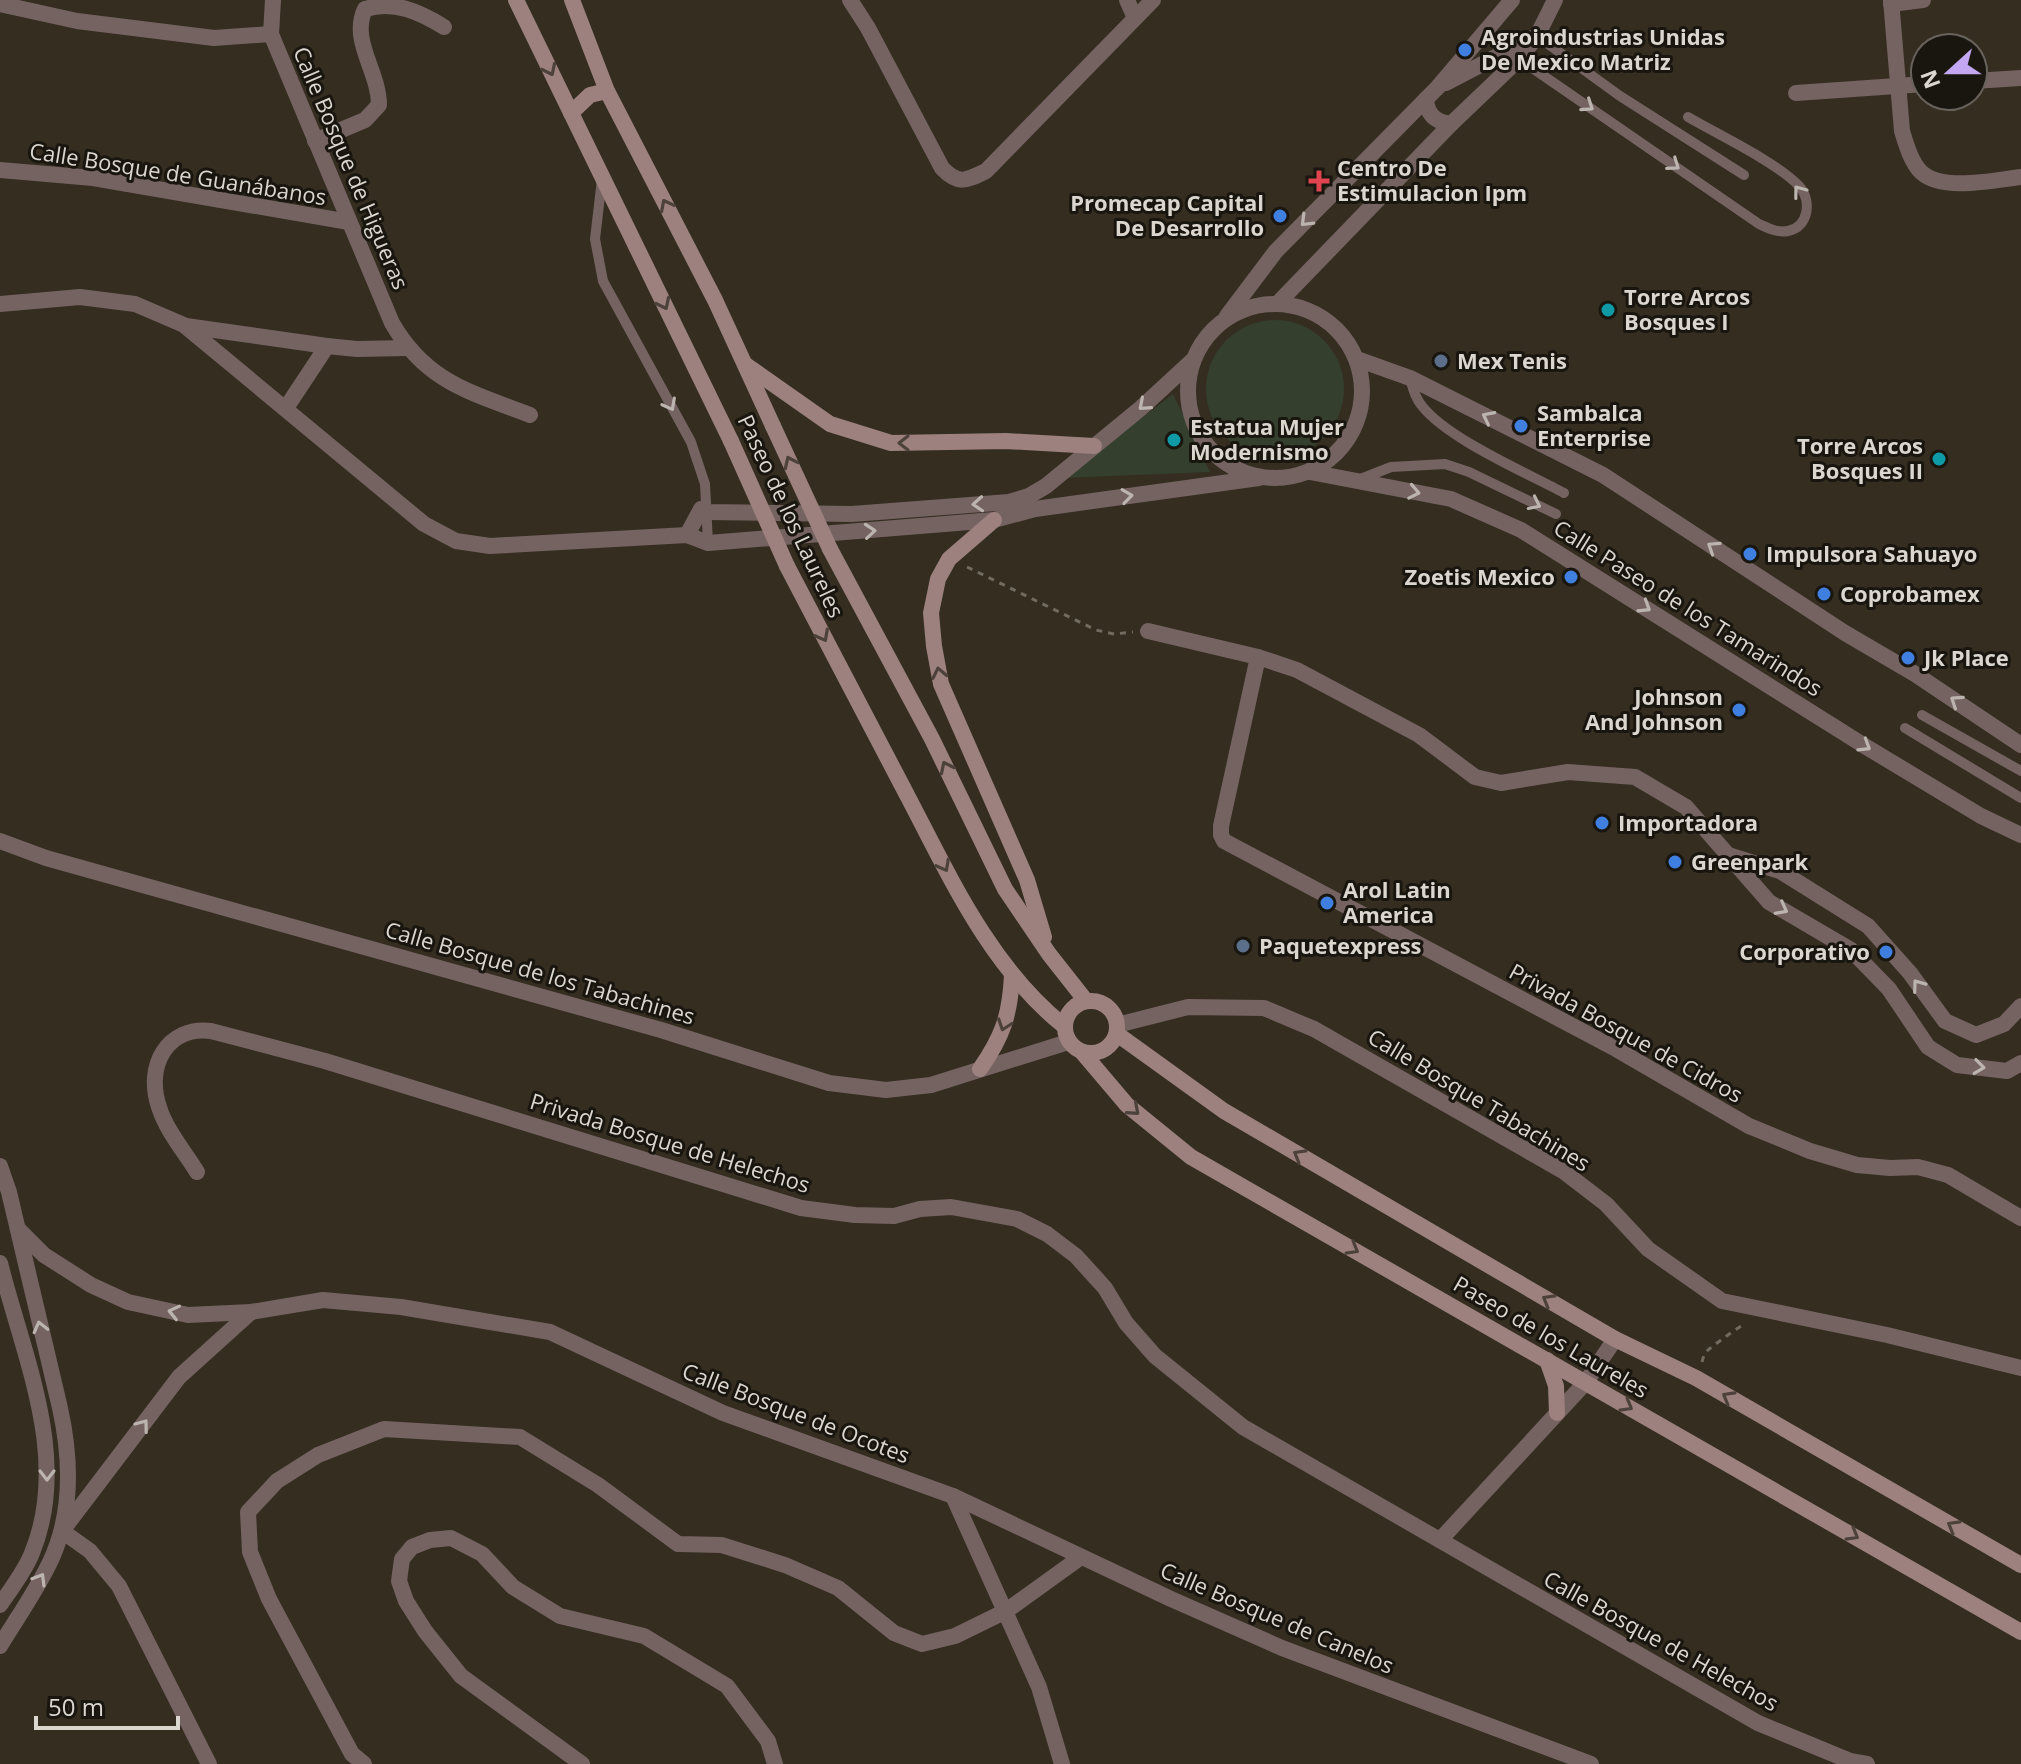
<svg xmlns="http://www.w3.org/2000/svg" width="2021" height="1764" viewBox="0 0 2021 1764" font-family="'Open Sans',sans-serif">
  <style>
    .green { fill: #343f2d }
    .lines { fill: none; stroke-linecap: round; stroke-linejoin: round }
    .path { stroke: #726c60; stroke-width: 3; stroke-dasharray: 6 6; stroke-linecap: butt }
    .service { stroke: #756362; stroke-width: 10 }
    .minor { stroke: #756362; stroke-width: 16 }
    .tertiary { stroke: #756362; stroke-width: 16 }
    .secondary { stroke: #9c817e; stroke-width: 16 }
    .secondary-bridge { stroke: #9c817e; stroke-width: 16 }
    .oneway { stroke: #4d413c }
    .oneway2 { stroke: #bcb4ae }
    .shop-dot { fill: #3f7fe0; stroke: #191610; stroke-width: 3 }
    .health-dot { fill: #e0444e; stroke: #191610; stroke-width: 3 }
    .culture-dot { fill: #0f9aa8; stroke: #191610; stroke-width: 3 }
    .service-dot { fill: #5c6f8a; stroke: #191610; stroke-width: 3 }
    .labels { text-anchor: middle; stroke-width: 6; stroke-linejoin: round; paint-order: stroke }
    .poi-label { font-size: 22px; font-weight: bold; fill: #dbd7cf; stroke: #191610; text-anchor: start }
    .street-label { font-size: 22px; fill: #dbd7cf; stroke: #191610 }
  </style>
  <rect width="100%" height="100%" fill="#342d20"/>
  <g class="green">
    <circle cx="1275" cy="389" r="69"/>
    <path d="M1173,394L1210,472L1063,478Z"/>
  </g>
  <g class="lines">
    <g class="path">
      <path d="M967,567L1096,630L1114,634L1133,632"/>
      <path d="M1702,1362C1703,1358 1704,1354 1707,1351C1711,1347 1741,1325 1745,1324"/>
    </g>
    <g class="service">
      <path d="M1537,36L1620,96L1744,175"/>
      <path d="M1519,59L1759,224C1768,228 1777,233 1788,231C1809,227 1812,200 1799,186C1778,163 1717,134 1688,117"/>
      <path d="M602,179L595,239L603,281L691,442L705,484L708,543"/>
      <path d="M1410,378C1413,388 1415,398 1422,406C1448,439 1525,472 1564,493"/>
      <path d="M1358,480L1391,467L1445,464L1469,472L1556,514"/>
      <path d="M1922,715L2021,771"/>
      <path d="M1905,728L2021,798"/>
    </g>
    <g class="minor">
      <path d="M273,0L271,34L392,323C426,382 470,392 530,415"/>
      <path d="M850,0L868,28L942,168C958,185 966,181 986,171L1153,0"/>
      <path d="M1127,0L1135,18"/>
      <path d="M1891,0L1902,131C1906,144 1911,162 1921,172C1942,192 1995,180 2021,177"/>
      <path d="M0,4L77,21L214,38L271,34"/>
      <path d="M1891,4L1923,0"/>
      <path d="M1973,81L2021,78"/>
      <path d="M1796,93L1925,84"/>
      <path d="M315,141L365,120L379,105C379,71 350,41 365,9C394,0 420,12 444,27"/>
      <path d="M0,170L93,178L349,222"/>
      <path d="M0,304L80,297L135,304L184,325L424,524L456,541L490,546L687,535L708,543L994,520L1035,509L1259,478"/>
      <path d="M186,326L327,346"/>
      <path d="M286,408L327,346L357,349L407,348"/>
      <path d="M687,535L701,509L706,512L852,514L1009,502L1029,496L1046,486L1141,408L1192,361"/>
      <path d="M1148,631L1258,657L1297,670L1419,735L1475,777L1501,783L1568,772L1635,777L1686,807L1769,902L1851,950L1889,989L1928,1047L1957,1065L2007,1071L2021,1063"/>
      <path d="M1258,657L1221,826V835L1224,841L1616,1049L1749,1126L1810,1151L1857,1165L1890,1168L1918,1167L1948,1175L2021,1218"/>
      <path d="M0,841L46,858L661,1030L829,1083L886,1090L931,1085L1068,1042"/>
      <path d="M1728,855L1780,871L1868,926L1910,973L1945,1021L1976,1035L2004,1024L2021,1006"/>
      <path d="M1117,1025L1188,1007L1264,1008L1314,1029L1563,1171L1606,1204L1648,1249L1722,1301L1887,1335L2021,1368"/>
      <path d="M197,1172C184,1151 166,1130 159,1107C145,1066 167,1026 211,1031L325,1061L801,1208L855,1215L894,1216L920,1209L951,1207L1017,1219L1047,1234L1076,1256L1105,1288L1126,1323L1155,1356L1243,1427L1758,1723L1850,1761L1867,1764"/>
      <path d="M18,1229L44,1255L91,1285L128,1302L188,1315L251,1312L323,1300L401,1307L550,1332L723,1413L953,1496L1039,1687L1062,1764"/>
      <path d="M953,1496L1171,1599L1282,1648L1591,1764"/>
      <path d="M1440,1540L1586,1382L1615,1339"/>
      <path d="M209,1764L119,1586L90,1551L62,1531L179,1377L251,1312"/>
      <path d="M364,1764L352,1754L269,1599L250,1552L248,1512L277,1481L318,1455L384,1429L520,1437L598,1485L678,1544L722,1545L785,1565L838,1588L894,1633L922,1644L955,1636L1006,1611L1081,1557"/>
      <path d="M582,1764L461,1676L425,1631L406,1601L399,1581L402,1559L412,1547L430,1540L451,1538L482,1554L513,1587L560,1616L644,1636L727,1686L768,1741L775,1764"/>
    </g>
    <g class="tertiary">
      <path d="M1446,83L1532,38"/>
      <path d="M1426,99C1427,115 1436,122 1451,124"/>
      <path d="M1278,303L1451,124L1519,59L1537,36L1555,0"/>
      <circle cx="1275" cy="391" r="87"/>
      <path d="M1227,316L1276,251L1438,87L1512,0"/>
      <path d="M1357,359L1410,378L1603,475L1845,633L1915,674L2021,745"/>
      <path d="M1310,472L1451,499L1521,530L1868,748L1981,816L2021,835"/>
      <path d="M0,1166L9,1192L60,1408C71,1458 73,1512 51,1560C37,1590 17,1618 0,1646"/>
      <path d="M0,1263C23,1356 71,1458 32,1553C25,1571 11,1589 0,1605"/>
    </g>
    <g class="secondary">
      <path d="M516,0L731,441"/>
      <path d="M572,0L607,91L715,300L773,426"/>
      <path d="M571,113L590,95L607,91"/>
      <path d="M746,365L830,424L891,443L1006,441L1094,446"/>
      <path d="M994,520L949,559L938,579L931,613L934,646L941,684L1027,880L1044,937"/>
      <path d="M830,549L932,739L1005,889L1049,954L1086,1001"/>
      <path d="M787,566C827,643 867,719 907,795C950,877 990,967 1064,1026"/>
      <circle cx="1091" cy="1027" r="26"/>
      <path d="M1117,1034L1224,1111L1615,1339L1696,1378L2021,1565"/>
      <path d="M1082,1052L1127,1105L1191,1157L2021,1632"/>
      <path d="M980,1069C1003,1036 1010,1015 1012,975"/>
      <path d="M1547,1360L1556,1386L1557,1413"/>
    </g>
    <g class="secondary-bridge">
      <path d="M773,426L830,549"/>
      <path d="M731,441L787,566"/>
    </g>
  </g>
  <defs><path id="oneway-chevron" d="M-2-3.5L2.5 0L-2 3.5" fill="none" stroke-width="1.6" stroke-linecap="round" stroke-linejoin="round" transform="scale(2)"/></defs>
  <g class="oneway">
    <use href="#oneway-chevron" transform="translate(550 70) rotate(64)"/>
    <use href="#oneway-chevron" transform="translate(666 205) rotate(-117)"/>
    <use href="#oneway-chevron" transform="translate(664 304) rotate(64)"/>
    <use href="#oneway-chevron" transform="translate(904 443) rotate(180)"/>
    <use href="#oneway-chevron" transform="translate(790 462) rotate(-115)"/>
    <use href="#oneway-chevron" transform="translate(823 636) rotate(62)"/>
    <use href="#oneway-chevron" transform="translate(939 673) rotate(-102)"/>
    <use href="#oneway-chevron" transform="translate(946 767) rotate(-116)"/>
    <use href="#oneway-chevron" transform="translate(944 866) rotate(62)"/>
    <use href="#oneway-chevron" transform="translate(1004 1025) rotate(109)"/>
    <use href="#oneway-chevron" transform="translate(1134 1110) rotate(41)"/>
    <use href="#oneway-chevron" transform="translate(1299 1155) rotate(-150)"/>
    <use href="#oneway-chevron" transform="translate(1353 1249) rotate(30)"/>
    <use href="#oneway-chevron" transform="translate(1548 1300) rotate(-150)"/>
    <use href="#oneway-chevron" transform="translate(1728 1397) rotate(-150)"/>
    <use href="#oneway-chevron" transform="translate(1627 1406) rotate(30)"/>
    <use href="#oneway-chevron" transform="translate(1953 1526) rotate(-150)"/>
    <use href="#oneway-chevron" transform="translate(1853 1535) rotate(30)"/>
  </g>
  <g class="oneway2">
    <use href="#oneway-chevron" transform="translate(1588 106) rotate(34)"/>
    <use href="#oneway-chevron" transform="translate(1674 165) rotate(35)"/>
    <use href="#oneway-chevron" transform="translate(1799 191) rotate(-127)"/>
    <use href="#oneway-chevron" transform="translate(1306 221) rotate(135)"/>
    <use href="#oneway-chevron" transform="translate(670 405) rotate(62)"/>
    <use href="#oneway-chevron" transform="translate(1144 405) rotate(139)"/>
    <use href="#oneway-chevron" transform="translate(1488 417) rotate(-153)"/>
    <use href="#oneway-chevron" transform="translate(1414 492) rotate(11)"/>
    <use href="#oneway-chevron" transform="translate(1127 496) rotate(-8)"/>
    <use href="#oneway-chevron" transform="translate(978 504) rotate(176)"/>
    <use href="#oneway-chevron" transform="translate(1535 504) rotate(26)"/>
    <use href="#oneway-chevron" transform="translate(870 531) rotate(-5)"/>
    <use href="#oneway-chevron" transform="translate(1713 547) rotate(-147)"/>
    <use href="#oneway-chevron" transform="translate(1645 607) rotate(32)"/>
    <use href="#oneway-chevron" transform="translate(1956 701) rotate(-146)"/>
    <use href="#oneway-chevron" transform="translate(1865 746) rotate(32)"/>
    <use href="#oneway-chevron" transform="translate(1782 909) rotate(28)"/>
    <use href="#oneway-chevron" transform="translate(1918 985) rotate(-126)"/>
    <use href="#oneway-chevron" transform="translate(1979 1067) rotate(7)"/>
    <use href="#oneway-chevron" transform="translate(174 1312) rotate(-167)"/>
    <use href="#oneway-chevron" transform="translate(40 1327) rotate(-104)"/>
    <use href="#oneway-chevron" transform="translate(143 1425) rotate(-53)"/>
    <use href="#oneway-chevron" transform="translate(47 1475) rotate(90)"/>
    <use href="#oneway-chevron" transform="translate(40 1579) rotate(-59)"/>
  </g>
  <g class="shop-dot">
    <circle cx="1465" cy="50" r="8"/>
    <circle cx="1280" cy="216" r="8"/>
    <circle cx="1521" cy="426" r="8"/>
    <circle cx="1750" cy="554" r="8"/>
    <circle cx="1571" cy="577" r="8"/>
    <circle cx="1824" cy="594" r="8"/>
    <circle cx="1908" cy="658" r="8"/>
    <circle cx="1739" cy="710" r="8"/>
    <circle cx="1602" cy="823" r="8"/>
    <circle cx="1675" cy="862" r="8"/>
    <circle cx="1327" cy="903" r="8"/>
    <circle cx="1886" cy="952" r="8"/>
  </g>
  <path class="health-dot" d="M1315 169h8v8h8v8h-8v8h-8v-8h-8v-8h8z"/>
  <g class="culture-dot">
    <circle cx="1608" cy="310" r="8"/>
    <circle cx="1174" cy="440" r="8"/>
    <circle cx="1939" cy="459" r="8"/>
  </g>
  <g class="service-dot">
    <circle cx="1441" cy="361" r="8"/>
    <circle cx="1243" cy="946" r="8"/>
  </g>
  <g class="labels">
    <g class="poi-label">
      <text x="1481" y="45">Agroindustrias Unidas<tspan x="1481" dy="25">De Mexico Matriz</tspan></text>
      <text x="1337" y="176">Centro De<tspan x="1337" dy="25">Estimulacion Ipm</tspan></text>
      <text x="1264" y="211" text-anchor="end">Promecap Capital<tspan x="1264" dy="25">De Desarrollo</tspan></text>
      <text x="1624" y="305">Torre Arcos<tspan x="1624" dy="25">Bosques I</tspan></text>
      <text x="1457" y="369">Mex Tenis</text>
      <text x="1537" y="421">Sambalca<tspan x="1537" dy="25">Enterprise</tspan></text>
      <text x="1190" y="435">Estatua Mujer<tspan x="1190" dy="25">Modernismo</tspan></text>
      <text x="1923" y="454" text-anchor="end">Torre Arcos<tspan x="1923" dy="25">Bosques II</tspan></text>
      <text x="1766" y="562">Impulsora Sahuayo</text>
      <text x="1555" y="585" text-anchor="end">Zoetis Mexico</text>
      <text x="1840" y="602">Coprobamex</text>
      <text x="1924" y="666">Jk Place</text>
      <text x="1723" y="705" text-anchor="end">Johnson<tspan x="1723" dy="25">And Johnson</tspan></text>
      <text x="1618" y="831">Importadora</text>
      <text x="1691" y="870">Greenpark</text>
      <text x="1343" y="898">Arol Latin<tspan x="1343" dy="25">America</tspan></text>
      <text x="1259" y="954">Paquetexpress</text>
      <text x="1870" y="960" text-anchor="end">Corporativo</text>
    </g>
    <g class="street-label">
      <text transform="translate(351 168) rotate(67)" y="8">Calle Bosque de Higueras</text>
      <text transform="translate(178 174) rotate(9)" y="8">Calle Bosque de Guanábanos</text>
      <text transform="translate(791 516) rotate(65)" y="8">Paseo de los Laureles</text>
      <text transform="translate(1688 608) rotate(32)" y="8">Calle Paseo de los Tamarindos</text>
      <text transform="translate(540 973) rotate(16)" y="8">Calle Bosque de los Tabachines</text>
      <text transform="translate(1626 1033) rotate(29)" y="8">Privada Bosque de Cidros</text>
      <text transform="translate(1479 1100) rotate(31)" y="8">Calle Bosque Tabachines</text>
      <text transform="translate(670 1143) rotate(17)" y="8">Privada Bosque de Helechos</text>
      <text transform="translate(1551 1337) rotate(30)" y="8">Paseo de los Laureles</text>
      <text transform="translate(796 1413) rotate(21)" y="8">Calle Bosque de Ocotes</text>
      <text transform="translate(1277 1618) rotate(23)" y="8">Calle Bosque de Canelos</text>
      <text transform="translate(1661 1641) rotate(29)" y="8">Calle Bosque de Helechos</text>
    </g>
  </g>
  <g transform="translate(1949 72) rotate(249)"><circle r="38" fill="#191610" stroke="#67635c" stroke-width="2"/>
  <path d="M0-6L14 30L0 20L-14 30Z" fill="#c3a7f2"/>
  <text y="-12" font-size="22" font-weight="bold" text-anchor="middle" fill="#dbd7cf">N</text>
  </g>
  <path d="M36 1716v12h142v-12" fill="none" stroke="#dbd7cf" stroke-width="4"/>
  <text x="48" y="1716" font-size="24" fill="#dbd7cf" stroke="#191610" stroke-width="6" paint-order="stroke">50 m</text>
</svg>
